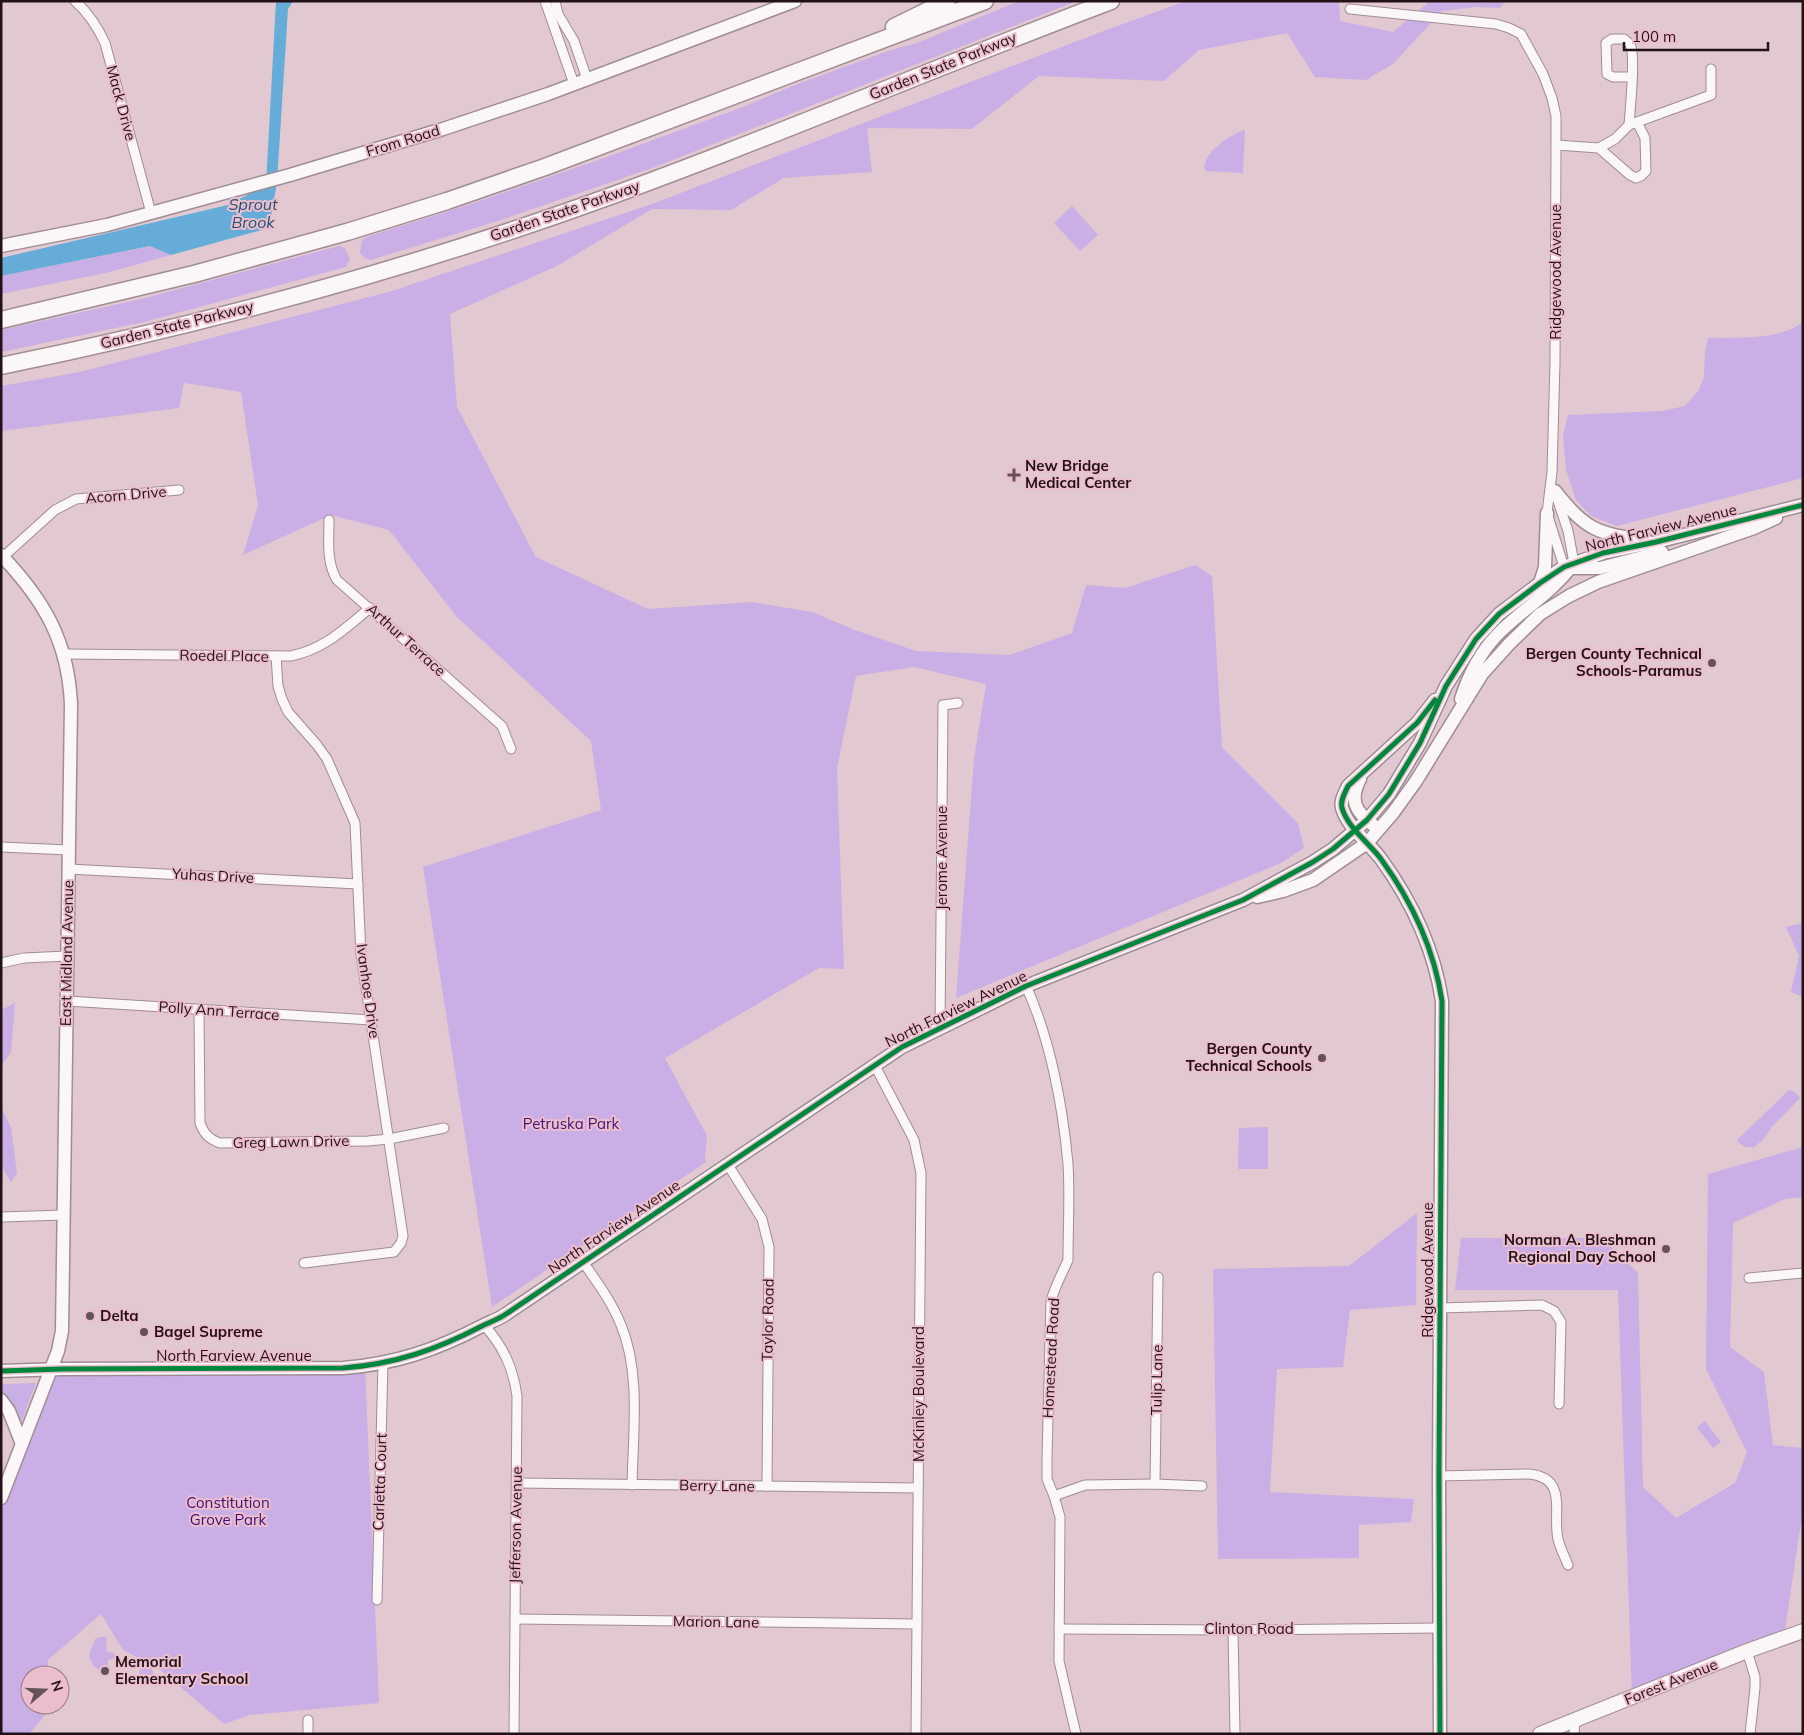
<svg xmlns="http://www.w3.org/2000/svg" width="1804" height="1735" viewBox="0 0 1804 1735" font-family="Mulish,sans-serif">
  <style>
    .green { fill: #caafe7 }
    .water { fill: #65add8 }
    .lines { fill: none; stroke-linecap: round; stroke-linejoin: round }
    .street-casing { stroke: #a08d93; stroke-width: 11 }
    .secondary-casing { stroke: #a08d93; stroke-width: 15 }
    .primary-casing { stroke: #a08d93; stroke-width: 16 }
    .highway-casing { stroke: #a08d93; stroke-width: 19 }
    .street { stroke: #fbf7f8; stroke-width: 9 }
    .secondary { stroke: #fbf7f8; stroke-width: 12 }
    .primary { stroke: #fbf7f8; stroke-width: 14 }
    .highway { stroke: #fbf7f8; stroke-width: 16 }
    .cycleway-casing { stroke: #ecbecd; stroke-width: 8 }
    .cycleway { stroke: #00873e; stroke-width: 5 }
    .poi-dot { fill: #655258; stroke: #ecbecd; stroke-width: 2 }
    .labels { text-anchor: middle; stroke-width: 4; stroke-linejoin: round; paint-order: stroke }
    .street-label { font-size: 15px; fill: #221218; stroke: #ecbecd }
    .poi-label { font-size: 15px; font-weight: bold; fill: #221218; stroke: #ecbecd; text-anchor: start }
    .park-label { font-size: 15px; fill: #3e1176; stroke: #ecbecd }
    .water-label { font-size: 16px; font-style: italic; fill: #1b5473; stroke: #ecbecd }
  </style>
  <rect width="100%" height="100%" fill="#e2c8d0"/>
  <g class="green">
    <path d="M1019,1H1077L655,167L501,220L371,260L364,258L360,253L362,240L369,236L474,203L621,152L740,108L795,85L891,50L917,43Z"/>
    <path d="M1186,1H1339L1340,21L1393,32L1430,1H1505L1500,8L1476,7L1442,11L1393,64L1366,80L1315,77L1287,33L1199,50L1164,81L1039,76L972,129L867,128L872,172L784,178L731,210L652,209L557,266L450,314L457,407L536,557L648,609L752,602L812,612L855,630L916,651L1010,655L1072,633L1086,585L1125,588L1195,565L1212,576L1222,747L1298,823L1304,848L1281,863L956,998L974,759L986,684L914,667L856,676L837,768L844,969L819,968L665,1058L707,1136L705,1157L706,1162L492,1307L423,867L601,810L591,741L457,617L389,530L331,515L243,555L258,505L241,392L184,383L179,408L1,431V386L80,372L392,291L652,204L1109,29Z"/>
    <path d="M1245,130L1243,173L1205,171C1200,154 1231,134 1245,130Z"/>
    <path d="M1072,206L1098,235L1080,251L1054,223Z"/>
    <path d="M151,246L171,255L106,273L1,294V276Z"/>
    <path d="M339,246L345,248L350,259L346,267L144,322L1,352V330L141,299Z"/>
    <path d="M1803,322V478L1617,526L1591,516L1576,500L1566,470L1563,435L1568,415L1662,411L1685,406L1699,390L1704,376L1705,351L1708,338C1737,337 1779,341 1803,322Z"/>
    <path d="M1803,923V997L1791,992L1799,956L1786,927Z"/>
    <path d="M15,1003L11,1052L2,1065V1109L11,1127L17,1173L11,1182L1,1166V1010Z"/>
    <path d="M1789,1090L1795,1092L1800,1098L1771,1128L1766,1136L1755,1147C1748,1148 1741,1147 1737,1140Z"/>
    <path d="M1268,1127V1169H1238L1239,1128Z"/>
    <path d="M1803,1147V1197L1785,1199L1733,1223L1730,1347L1764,1372L1773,1445L1803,1448V1509L1784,1637L1632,1697L1618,1290H1455L1461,1238H1602L1638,1273L1643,1487L1676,1518L1735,1483L1747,1452L1706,1369L1708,1174Z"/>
    <path d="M1417,1213L1416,1305L1350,1310L1343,1367L1277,1369L1270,1492L1414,1499L1411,1522L1359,1525V1558L1218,1559L1213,1269L1349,1266Z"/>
    <path d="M365,1366L379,1703L250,1715L224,1724L158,1668L123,1650L101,1614L48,1660V1675H30V1705H46V1714L29,1734H1V1498L51,1370Z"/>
    <path d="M36,1383L21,1423L14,1408L1,1391V1384Z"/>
    <path d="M1705,1421L1721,1442L1713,1448L1697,1427Z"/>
    <path d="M100,1637H106L107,1652L115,1653V1658L108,1660V1672C96,1672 92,1665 89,1655L95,1639Z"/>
    <circle cx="146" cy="1673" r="7"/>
  </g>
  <path class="water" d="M276,1H293L288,9L277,182L269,228L171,255L150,246L1,276V258L228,205L266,185Z"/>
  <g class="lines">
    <g class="street-casing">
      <g id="street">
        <path d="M75,1C89,13 97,26 105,43L151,213"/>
        <path d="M545,1L574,84"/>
        <path d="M555,1L558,14L574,41L587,79"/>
        <path d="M1350,9L1496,24L1509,28L1521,34L1543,74L1552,98L1556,116V145L1555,362L1552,472L1547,513L1564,567"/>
        <path d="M1629,125C1630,110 1636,55 1630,44C1629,43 1624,39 1624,39H1612L1606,43L1607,74L1613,77H1632"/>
        <path d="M1556,145L1599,148L1615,139L1629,125L1711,95V69"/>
        <path d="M1599,148L1630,175L1636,178L1641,176L1646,171L1645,138L1637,122"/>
        <path d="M1557,498L1568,531L1574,563"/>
        <path d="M329,520C329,540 326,562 337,580L502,726L511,749"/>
        <path d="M3,557L55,510L76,499L179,490"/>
        <path d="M63,654L291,656C325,649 344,629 370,608"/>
        <path d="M276,656L278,686L282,699L288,712L317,745L327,759L355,823L361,955L403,1236L401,1243L394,1252L304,1263"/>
        <path d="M1,847L69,850"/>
        <path d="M68,869L358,884"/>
        <path d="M1,963L24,958L67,956"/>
        <path d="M1026,986C1050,1038 1063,1107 1068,1164C1070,1196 1068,1228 1068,1260C1062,1274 1055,1286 1051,1301L1047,1459V1479L1054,1496L1060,1517L1059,1661L1076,1734"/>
        <path d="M67,1001L371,1020"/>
        <path d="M199,1009L200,1123C204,1134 209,1139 220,1143L368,1141L389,1139L444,1128"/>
        <path d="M940,1027L943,705L958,703"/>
        <path d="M874,1064L914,1140L921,1173L916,1734"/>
        <path d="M728,1165L762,1219L769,1247L767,1486"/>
        <path d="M1,1217L64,1215"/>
        <path d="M583,1262C597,1282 612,1302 621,1325C641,1373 633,1433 632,1485"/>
        <path d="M1749,1278L1803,1273"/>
        <path d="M1440,1308L1542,1305L1554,1311L1561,1322L1559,1404"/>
        <path d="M484,1325C503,1346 513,1367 517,1396L514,1734"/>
        <path d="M1439,1476L1529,1474C1569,1478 1552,1513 1558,1539C1560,1548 1565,1557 1568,1565"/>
        <path d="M517,1483L918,1488"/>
        <path d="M1155,1484L1158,1277"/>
        <path d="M1054,1496L1085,1485L1155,1484L1202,1486"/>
        <path d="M377,1600L383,1363"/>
        <path d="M515,1619L917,1624"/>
        <path d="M1059,1629L1233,1630L1440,1628"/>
        <path d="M1233,1630L1235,1734"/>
        <path d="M1747,1651L1755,1677V1688L1750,1734"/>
        <path d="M308,1720V1734"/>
        <path d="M1574,1734L1575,1721"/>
      </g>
    </g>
    <g class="secondary-casing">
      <g id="secondary">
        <path d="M1,246L107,225L151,213L290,175L443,129L548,94L795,1"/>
        <path d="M1555,491C1586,530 1597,534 1646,540"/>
        <path d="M1,555C44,600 68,641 71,704L62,1331L58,1351L1,1498"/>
        <path d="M1569,568H1600L1662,552"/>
        <path d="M1540,583L1545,567L1547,513"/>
        <path d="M1461,699C1468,677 1480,653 1497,635C1521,610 1549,595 1571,567"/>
        <path d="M1435,700L1417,723L1348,786C1345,793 1340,800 1342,808C1348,828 1369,843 1381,859C1413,903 1434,948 1442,1001L1439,1476L1440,1734"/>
        <path d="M1360,779C1349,800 1355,811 1373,825"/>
        <path d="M1257,897L1283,891L1313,880L1367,843L1393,813L1416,781L1482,674L1510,643L1540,614L1569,596L1598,582L1754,528L1776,518"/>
        <path d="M1,1371L62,1369L343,1368C395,1364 436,1350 482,1326C490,1322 499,1319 506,1314L902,1047L1026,986L1243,900L1313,862L1333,849L1367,820L1389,794L1420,743L1446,686L1476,639L1499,614L1540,583L1564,567L1603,553L1656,542L1803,505"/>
        <path d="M1,1400L9,1411L22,1444"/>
      </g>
    </g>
    <g class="primary-casing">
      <path id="primary" d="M1540,1734L1747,1651L1803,1631"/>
    </g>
    <g class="highway-casing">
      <g id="highway">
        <path d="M894,27L947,1"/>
        <path d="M1,320L194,274L347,232L447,201L545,167L985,1"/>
        <path d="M1,366C191,327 380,277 563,213C748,148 928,70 1111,1"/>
      </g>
    </g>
    <use href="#street" class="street"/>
    <use href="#secondary" class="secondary"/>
    <use href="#primary" class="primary"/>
    <use href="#highway" class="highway"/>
    <g class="cycleway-casing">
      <g id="cycleway">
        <path d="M1435,700L1417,723L1348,786C1345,793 1340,800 1342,808C1348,828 1369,843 1381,859C1413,903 1434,948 1442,1001L1439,1476L1440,1734"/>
        <path d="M1,1371L62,1369L343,1368C395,1364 436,1350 482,1326C490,1322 499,1319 506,1314L902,1047L1026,986L1243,900L1313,862L1333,849L1367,820L1389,794L1420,743L1446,686L1476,639L1499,614L1540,583L1564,567L1603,553L1656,542L1803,505"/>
      </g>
    </g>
    <use href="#cycleway" class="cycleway"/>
  </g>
  <g class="poi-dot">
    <path d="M1011.5 467.5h5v5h5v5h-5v5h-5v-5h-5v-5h5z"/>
    <circle cx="1712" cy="663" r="5"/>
    <circle cx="1322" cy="1058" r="5"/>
    <circle cx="1666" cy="1249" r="5"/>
    <circle cx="90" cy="1316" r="5"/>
    <circle cx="144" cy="1332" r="5"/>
    <circle cx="105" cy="1671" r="5"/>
  </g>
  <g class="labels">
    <g class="street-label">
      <text transform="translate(943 66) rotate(-22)" y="5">Garden State Parkway</text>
      <text transform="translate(121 103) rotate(75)" y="5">Mack Drive</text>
      <text transform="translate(403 141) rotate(-17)" y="5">From Road</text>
      <text transform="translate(565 211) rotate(-19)" y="5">Garden State Parkway</text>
      <text transform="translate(1556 272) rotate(-90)" y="5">Ridgewood Avenue</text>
      <text transform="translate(177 325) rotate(-14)" y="5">Garden State Parkway</text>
      <text transform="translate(126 495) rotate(-5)" y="5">Acorn Drive</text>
      <text transform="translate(1661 528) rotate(-14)" y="5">North Farview Avenue</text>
      <text transform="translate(406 640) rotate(42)" y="5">Arthur Terrace</text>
      <text transform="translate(224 656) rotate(1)" y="5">Roedel Place</text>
      <text transform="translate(942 858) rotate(-90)" y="5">Jerome Avenue</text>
      <text transform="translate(213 876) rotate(3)" y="5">Yuhas Drive</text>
      <text transform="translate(67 953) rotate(-89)" y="5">East Midland Avenue</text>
      <text transform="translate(368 991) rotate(82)" y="5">Ivanhoe Drive</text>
      <text transform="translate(956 1009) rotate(-26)" y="5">North Farview Avenue</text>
      <text transform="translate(219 1011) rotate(4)" y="5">Polly Ann Terrace</text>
      <text transform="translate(291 1142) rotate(-1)" y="5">Greg Lawn Drive</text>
      <text transform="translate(614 1227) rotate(-34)" y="5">North Farview Avenue</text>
      <text transform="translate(1428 1270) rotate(-90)" y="5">Ridgewood Avenue</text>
      <text transform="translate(768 1320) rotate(-89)" y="5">Taylor Road</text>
      <text x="234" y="1361">North Farview Avenue</text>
      <text transform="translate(1051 1358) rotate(-87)" y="5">Homestead Road</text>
      <text transform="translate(1157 1380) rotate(-89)" y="5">Tulip Lane</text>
      <text transform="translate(919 1394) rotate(-90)" y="5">McKinley Boulevard</text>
      <text transform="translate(380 1482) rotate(-88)" y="5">Carletta Court</text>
      <text transform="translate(717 1486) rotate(1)" y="5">Berry Lane</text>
      <text transform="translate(516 1525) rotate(-89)" y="5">Jefferson Avenue</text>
      <text transform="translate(716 1622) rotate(1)" y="5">Marion Lane</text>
      <text x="1249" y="1634">Clinton Road</text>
      <text transform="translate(1671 1682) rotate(-22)" y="5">Forest Avenue</text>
    </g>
    <g class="poi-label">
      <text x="1025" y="471">New Bridge<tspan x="1025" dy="17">Medical Center</tspan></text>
      <text x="1702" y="659" text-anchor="end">Bergen County Technical<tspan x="1702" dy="17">Schools-Paramus</tspan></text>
      <text x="1312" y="1054" text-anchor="end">Bergen County<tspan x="1312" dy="17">Technical Schools</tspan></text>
      <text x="1656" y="1245" text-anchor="end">Norman A. Bleshman<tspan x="1656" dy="17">Regional Day School</tspan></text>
      <text x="100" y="1321">Delta</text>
      <text x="154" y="1337">Bagel Supreme</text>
      <text x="115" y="1667">Memorial<tspan x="115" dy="17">Elementary School</tspan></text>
    </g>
    <g class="park-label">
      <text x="571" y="1129">Petruska Park</text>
      <text x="228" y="1508">Constitution<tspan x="228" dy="17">Grove Park</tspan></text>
    </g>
    <g class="water-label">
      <text x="253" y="210">Sprout<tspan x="253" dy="18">Brook</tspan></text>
    </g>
  </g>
  <rect width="1804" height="1735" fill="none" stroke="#221218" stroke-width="5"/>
  <g transform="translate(45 1690) rotate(71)"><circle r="24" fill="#ecbecd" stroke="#9b7985"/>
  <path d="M0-4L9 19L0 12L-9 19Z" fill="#655258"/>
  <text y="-8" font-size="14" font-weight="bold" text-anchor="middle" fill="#221218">N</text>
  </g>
  <path d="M1624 42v8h144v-8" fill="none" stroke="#221218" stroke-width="2.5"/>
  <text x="1632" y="42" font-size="15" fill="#221218" stroke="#ecbecd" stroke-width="4" paint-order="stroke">100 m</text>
</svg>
